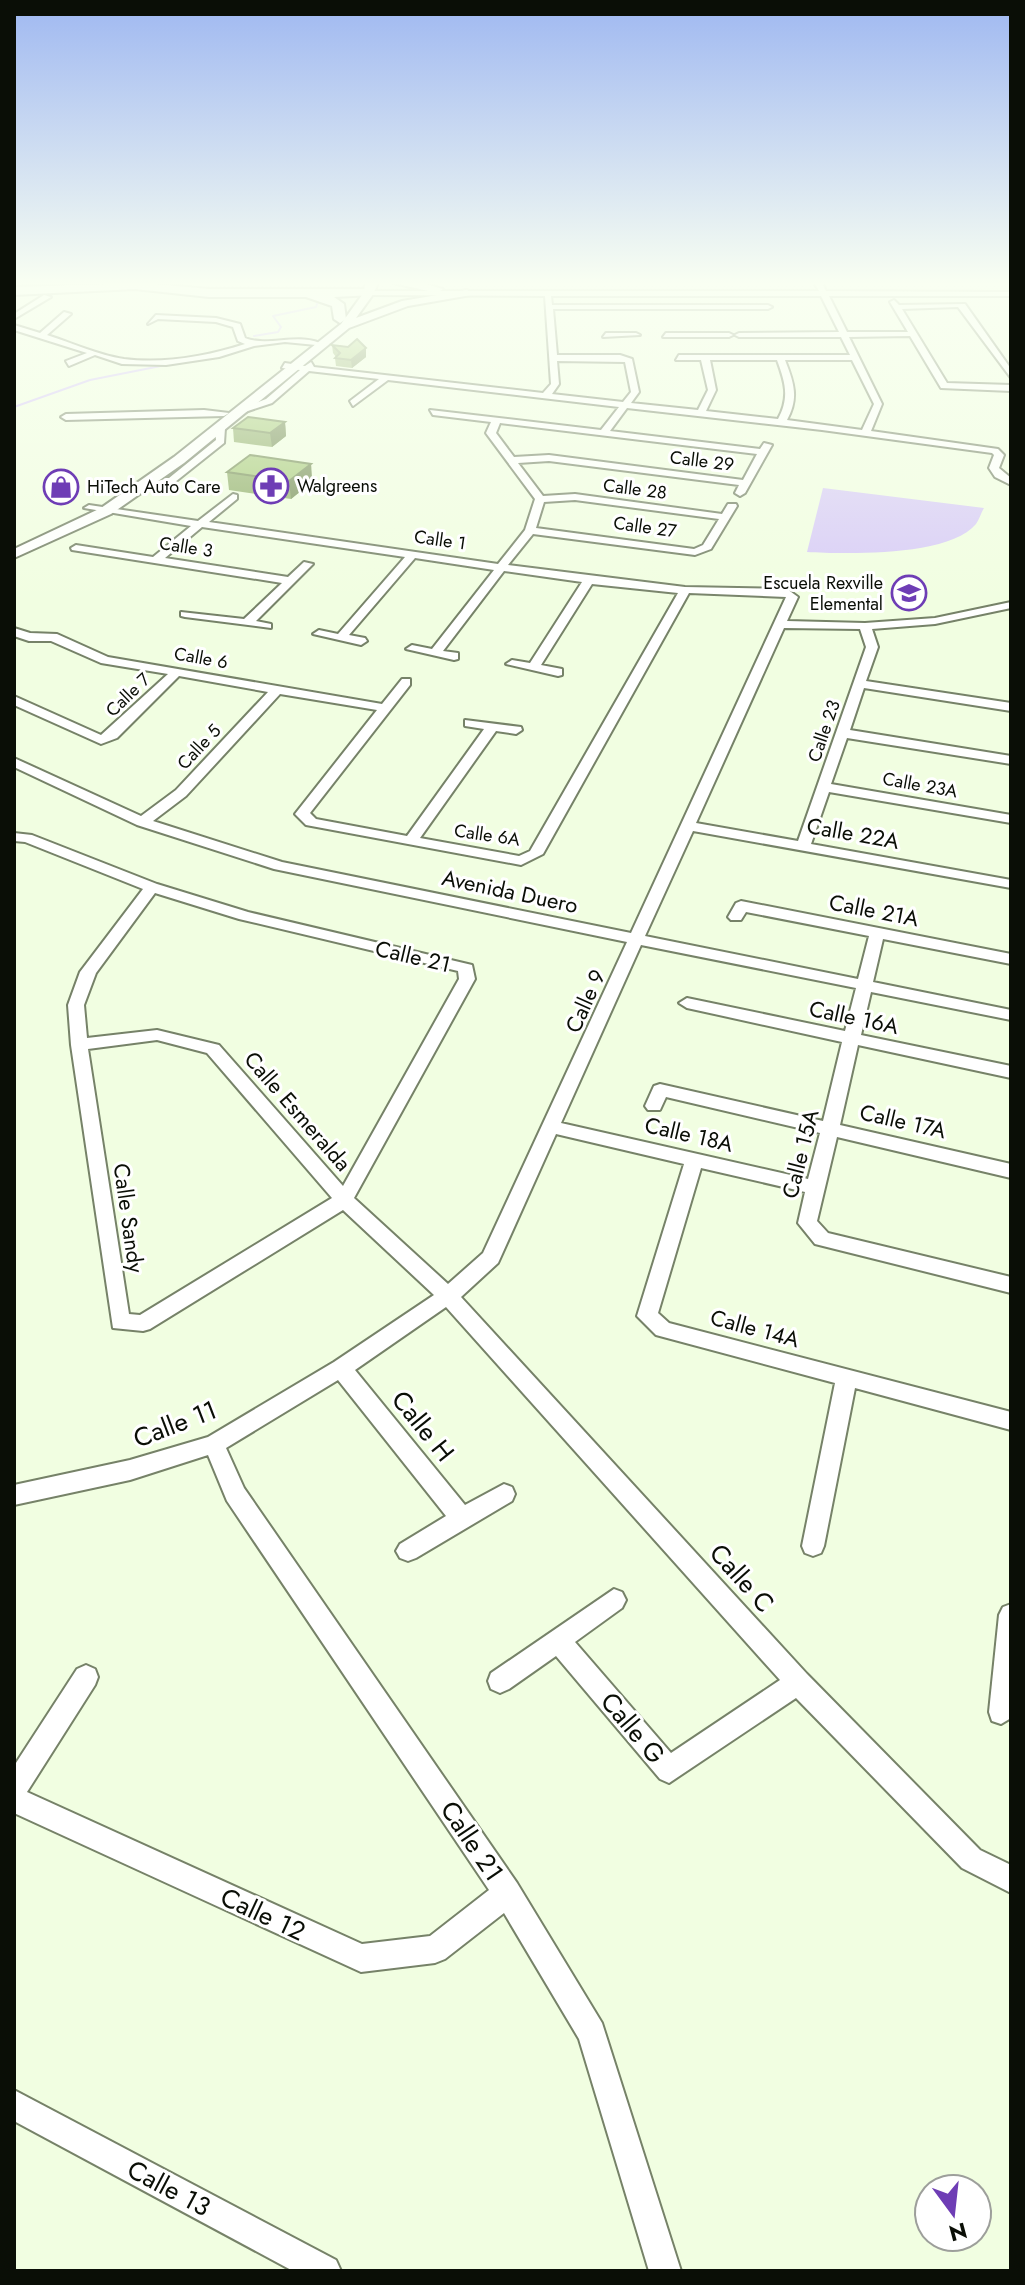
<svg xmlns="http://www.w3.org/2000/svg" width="1025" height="2285" viewBox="0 0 1025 2285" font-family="Jost,sans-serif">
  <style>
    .green { fill: #d8ccf7 }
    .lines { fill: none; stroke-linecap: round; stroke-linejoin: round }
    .stream { stroke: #d2bffe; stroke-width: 2 }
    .minor-casing { stroke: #768268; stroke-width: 4 }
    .major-casing { stroke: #768268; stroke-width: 4 }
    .highway-casing { stroke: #768268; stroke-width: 4 }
    .minor { fill: #fff; fill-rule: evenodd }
    .major { fill: #fff; fill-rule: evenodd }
    .highway { fill: #fff; fill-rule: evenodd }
    .wall { fill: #90ae69 }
    .shaded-wall { fill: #758d55 }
    .building { fill: #a7ca7a; stroke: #758d55; stroke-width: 2 }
    .labels { text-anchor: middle; stroke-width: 6; stroke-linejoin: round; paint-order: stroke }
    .far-street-label { font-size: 18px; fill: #0a0e06; stroke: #fff }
    .far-poi-label { font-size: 18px; fill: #0a0e06; stroke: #fff; text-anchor: start }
    .street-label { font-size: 22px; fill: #0a0e06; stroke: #fff }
    .near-street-label { font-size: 26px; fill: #0a0e06; stroke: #fff }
  </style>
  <rect width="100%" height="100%" fill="#f1fee1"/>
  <path class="green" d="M823,488L984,508C981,513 979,520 976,524C949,557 845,554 807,552Z"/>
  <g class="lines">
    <g class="stream">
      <path d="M254,336L278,332L281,327L273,316L316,307L318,301"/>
      <path d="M14,407L90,380L191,360"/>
    </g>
    <g class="minor-casing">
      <g id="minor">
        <path d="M822,283L826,291L1011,292V296H829L847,332H908L890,302L894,300L899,305L965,304L1011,369V378L958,307L902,309L947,383L1011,385V391L941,388L910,336L849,337L882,404L871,431L998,449L1004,455L999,468L1011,478V485L995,477L989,468L994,455L992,453L822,430L627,408L610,431L760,449L764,443L772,445L745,493L740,496L735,493L739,485L549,461L518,463L543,496L575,494L722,514L728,504H736L737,506L711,549L695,555L533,534L508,565L685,587L787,589L798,597L787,621L865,623L935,618L1011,602V608L935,624L872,629L878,647L866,681L1011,703V711L864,688L850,730L1011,756V764L847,738L831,784L1011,815V823L829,792L811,844L1011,880V888L693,831L645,936L858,979L869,936L746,912L741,920H731L728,917L736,903L741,901L1011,954V964L883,939L873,982L1011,1010V1020L871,992L861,1035L1011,1066V1078L858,1045L840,1125L1011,1164V1178L837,1137L817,1221L828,1233L1011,1277V1293L815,1244L798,1223L805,1192L701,1168L658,1313L669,1323L1011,1412V1430L855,1388L824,1546L821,1553L813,1556L805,1553L802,1546L835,1383L656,1335L637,1316L684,1164L556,1134L498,1263L461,1297L807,1674L980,1850L1011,1865V1893L962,1868L796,1698L669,1783L660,1779L556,1656L509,1689L500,1693L491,1689L488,1681L491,1673L614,1589L622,1592L626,1600L622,1608L575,1642L671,1753L780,1680L446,1307L355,1370L465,1505L504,1484L512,1487L515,1494L512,1501L416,1558L408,1561L400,1558L396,1551L400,1544L446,1516L338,1380L226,1448L244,1488L517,1883L602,2023L681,2271H649L579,2039L504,1913L445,1959L435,1963L361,1972L14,1813V1766L77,1669L86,1665L95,1669L98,1677L95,1685L27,1792L362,1944L430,1936L489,1890L227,1501L208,1455L130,1480L14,1505V1485L130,1460L208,1437L334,1362L434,1295L343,1210L150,1329L143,1331L113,1328L71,1045L68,1005L80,972L143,889L25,842L14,841V833L32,835L157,884L248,912L472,965L475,979L354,1198L448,1284L483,1253L627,942L274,869L137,825L14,767V758L141,816L176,790L268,692L179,676L117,738L101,744L14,705V696L101,735L168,674L101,663L51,641H29L14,636V628L30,633L57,634L108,657L382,704L402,679H410V685L310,813L316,819L407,836L484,729L465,726V720L521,727L522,730L516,734L496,731L420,838L519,856L530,851L678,593L592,584L541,665L562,669V675L558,676L506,664L512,660L530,663L582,582L504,571L443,651L458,653V659L454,660L406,649L412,645L432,649L494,570L415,558L349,635L365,638L367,641L361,645L313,634L319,630L338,634L405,557L202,527L165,558L288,577L304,562L313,564L256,621L271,624V628L185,617L181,616V612L244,619L282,583L72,550L71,548L76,545L153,557L191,526L84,508L89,505L198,521L233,494L237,495V499L209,522L498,564L525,530L535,499L486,433L491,422L433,415L430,410L601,430L619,407L388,380L353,406L350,401L379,379L309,371L272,403L245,412L241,409L266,399L300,370L282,368L285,363L305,366L311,362L314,367L543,393L551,384L545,296L366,295L369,291H819L815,284ZM551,296H821L839,332L739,333L735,335L739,337H841L850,355H679L676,360H701L708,390L698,410L631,403L639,392L632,359L620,355H557L553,309H768L772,307L768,305H552ZM710,360H777C785,382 790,397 778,419L706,411L716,390ZM785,360H852L874,404L862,430L787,420C799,398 794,383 785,360ZM557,361L625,362L631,392L623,402L552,394L559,384ZM500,423L757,454L743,480L549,455L514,457L496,433ZM575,500L719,519L703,545L694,549L536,528L544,502ZM689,593L786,597L631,933L282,862L153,821L186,796L280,694L377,710L295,814L306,825L521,865L543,854ZM784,628L860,629L866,647L798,841L696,823ZM155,893L239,919L458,971L459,979L343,1186L219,1045L157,1030L87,1038L84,1005L96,973ZM641,945L856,988L845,1031L687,998L679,1003L687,1008L842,1042L823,1121L660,1084L654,1086L645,1106L648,1110H660L666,1097L820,1133L808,1179L561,1123ZM157,1040L207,1053L332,1198L140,1315L129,1314L88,1049Z"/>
        <path d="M44,295L51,297L14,319V314Z"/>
        <path d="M64,312L71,314L47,335C72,343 98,355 124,359C164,364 208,356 245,344L238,341L233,327L216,322L158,319L148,324L156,315L216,318L240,324L245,338C268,347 296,333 320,343L316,345L285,342L254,346L219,357L166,365L122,364L95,355L69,366L66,361L87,353L14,330V325L40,333Z"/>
        <path d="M606,333H636L640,335L603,337Z"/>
        <path d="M666,333H729L733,335L729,337H663Z"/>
        <path d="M204,410L229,413L224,416L66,420L61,417L66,414Z"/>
        <path d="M220,425L225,428L224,443L175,482L134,491V487L169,478L216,440L215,428Z"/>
        <path d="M1011,1604V1718L1001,1724L992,1721L989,1712L999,1615L1003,1607Z"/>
        <path d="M14,2090L336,2260L341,2271H293L14,2121Z"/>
      </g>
    </g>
    <g class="major-casing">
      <path id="major" d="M467,290L472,293L471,295L408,306L349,328L184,463L111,514L14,558V549L101,508L174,457L341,324L365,291L374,293L356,318L402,301Z"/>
    </g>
    <g class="highway-casing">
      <g id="highway">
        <path d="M144,283L209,289H364L366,283H378L373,295L334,297L344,304L346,319L340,323L334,319L332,306L306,297H209L135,289L14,295V287Z"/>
        <path d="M393,283H423L443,289L437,293Z"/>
      </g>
    </g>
    <use href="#minor" class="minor"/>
    <use href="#major" class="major"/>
    <use href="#highway" class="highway"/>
  </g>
  <g class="wall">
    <path d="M332,345L366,348V357L352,368L336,366L335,358L336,357L333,353Z"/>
    <path d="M285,422L286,436L272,447L234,442L233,428Z"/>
    <path d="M311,464L312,482L291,499L229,490L227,472Z"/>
  </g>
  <g class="shaded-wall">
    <path d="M366,348V357L352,368L351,360Z"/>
    <path d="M285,422L286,436L272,447L270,433Z"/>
    <path d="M311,464L312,482L291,499L289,481Z"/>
  </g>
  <g class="building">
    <path d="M357,339L366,348L351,360L335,358L340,353L332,345L348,347Z"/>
    <path d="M248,417L285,422L270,433L233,428Z"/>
    <path d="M250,455L311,464L289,481L227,472Z"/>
  </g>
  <linearGradient id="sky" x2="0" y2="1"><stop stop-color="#9fb8f1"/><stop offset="0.47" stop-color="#f9fff2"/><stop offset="1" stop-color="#f9fff2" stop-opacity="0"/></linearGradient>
  <rect width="1025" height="603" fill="url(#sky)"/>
  <defs>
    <g id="pharmacy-ring" transform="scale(1.8)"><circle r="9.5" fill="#fff" stroke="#6e3db5" stroke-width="1.5"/><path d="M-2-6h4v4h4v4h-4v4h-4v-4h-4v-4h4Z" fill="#6e3db5"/></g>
    <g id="shop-ring" transform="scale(1.8)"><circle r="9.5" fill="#fff" stroke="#6e3db5" stroke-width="1.5"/><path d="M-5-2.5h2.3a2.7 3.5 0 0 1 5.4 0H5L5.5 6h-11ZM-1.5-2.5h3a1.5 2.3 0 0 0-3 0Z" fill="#6e3db5"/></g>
    <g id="school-ring" transform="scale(1.8)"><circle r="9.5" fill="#fff" stroke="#6e3db5" stroke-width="1.5"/><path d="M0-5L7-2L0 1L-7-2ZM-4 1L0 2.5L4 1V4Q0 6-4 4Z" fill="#6e3db5"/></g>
  </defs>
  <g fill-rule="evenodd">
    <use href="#pharmacy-ring" x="271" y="486"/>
    <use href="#shop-ring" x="61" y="487"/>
    <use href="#school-ring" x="909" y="593"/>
  </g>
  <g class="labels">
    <g class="far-street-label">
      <text transform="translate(702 461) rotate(7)" y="6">Calle 29</text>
      <text transform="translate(635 489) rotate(7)" y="6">Calle 28</text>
      <text transform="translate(645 527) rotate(8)" y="6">Calle 27</text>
      <text transform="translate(440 540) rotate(8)" y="6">Calle 1</text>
      <text transform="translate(186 547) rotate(9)" y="6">Calle 3</text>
      <text transform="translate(201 658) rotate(10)" y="6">Calle 6</text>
      <text transform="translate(128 695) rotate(-44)" y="6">Calle 7</text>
      <text transform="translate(824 731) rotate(-71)" y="6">Calle 23</text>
      <text transform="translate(199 747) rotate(-47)" y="6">Calle 5</text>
      <text transform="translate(920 785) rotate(10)" y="6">Calle 23A</text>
      <text transform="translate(487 835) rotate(8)" y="6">Calle 6A</text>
    </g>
    <g class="far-poi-label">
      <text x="297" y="492">Walgreens</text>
      <text x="87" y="493">HiTech Auto Care</text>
      <text x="883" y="589" text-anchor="end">Escuela Rexville<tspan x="883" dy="21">Elemental</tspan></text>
    </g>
    <g class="street-label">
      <text transform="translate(853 833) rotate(10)" y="8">Calle 22A</text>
      <text transform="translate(510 891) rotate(12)" y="8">Avenida Duero</text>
      <text transform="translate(874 910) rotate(11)" y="8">Calle 21A</text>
      <text transform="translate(413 956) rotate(13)" y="8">Calle 21</text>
      <text transform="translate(585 1001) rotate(-66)" y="8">Calle 9</text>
      <text transform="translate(854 1017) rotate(12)" y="8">Calle 16A</text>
      <text transform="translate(298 1111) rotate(49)" y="8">Calle Esmeralda</text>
      <text transform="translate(903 1121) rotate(13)" y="8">Calle 17A</text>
      <text transform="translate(689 1134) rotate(13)" y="8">Calle 18A</text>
      <text transform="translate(800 1154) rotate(-76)" y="8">Calle 15A</text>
      <text transform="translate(129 1218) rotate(82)" y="8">Calle Sandy</text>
      <text transform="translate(755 1328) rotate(15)" y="8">Calle 14A</text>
    </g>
    <g class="near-street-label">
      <text transform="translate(175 1424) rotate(-21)" y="9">Calle 11</text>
      <text transform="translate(423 1426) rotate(51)" y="9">Calle H</text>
      <text transform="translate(742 1578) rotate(48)" y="9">Calle C</text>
      <text transform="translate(633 1728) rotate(50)" y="9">Calle G</text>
      <text transform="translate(472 1841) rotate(56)" y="9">Calle 21</text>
      <text transform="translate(263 1914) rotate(25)" y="9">Calle 12</text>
      <text transform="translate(169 2188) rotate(28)" y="9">Calle 13</text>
    </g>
  </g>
  <rect width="1025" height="2285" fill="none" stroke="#0a0e06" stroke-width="32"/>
  <g transform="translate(953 2213) rotate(165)"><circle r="38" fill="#ffffff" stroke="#9d9f9b" stroke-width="2"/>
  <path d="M0-6L14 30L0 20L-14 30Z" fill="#6e3db5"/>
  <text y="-12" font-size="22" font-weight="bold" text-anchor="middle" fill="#0a0e06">N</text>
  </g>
</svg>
